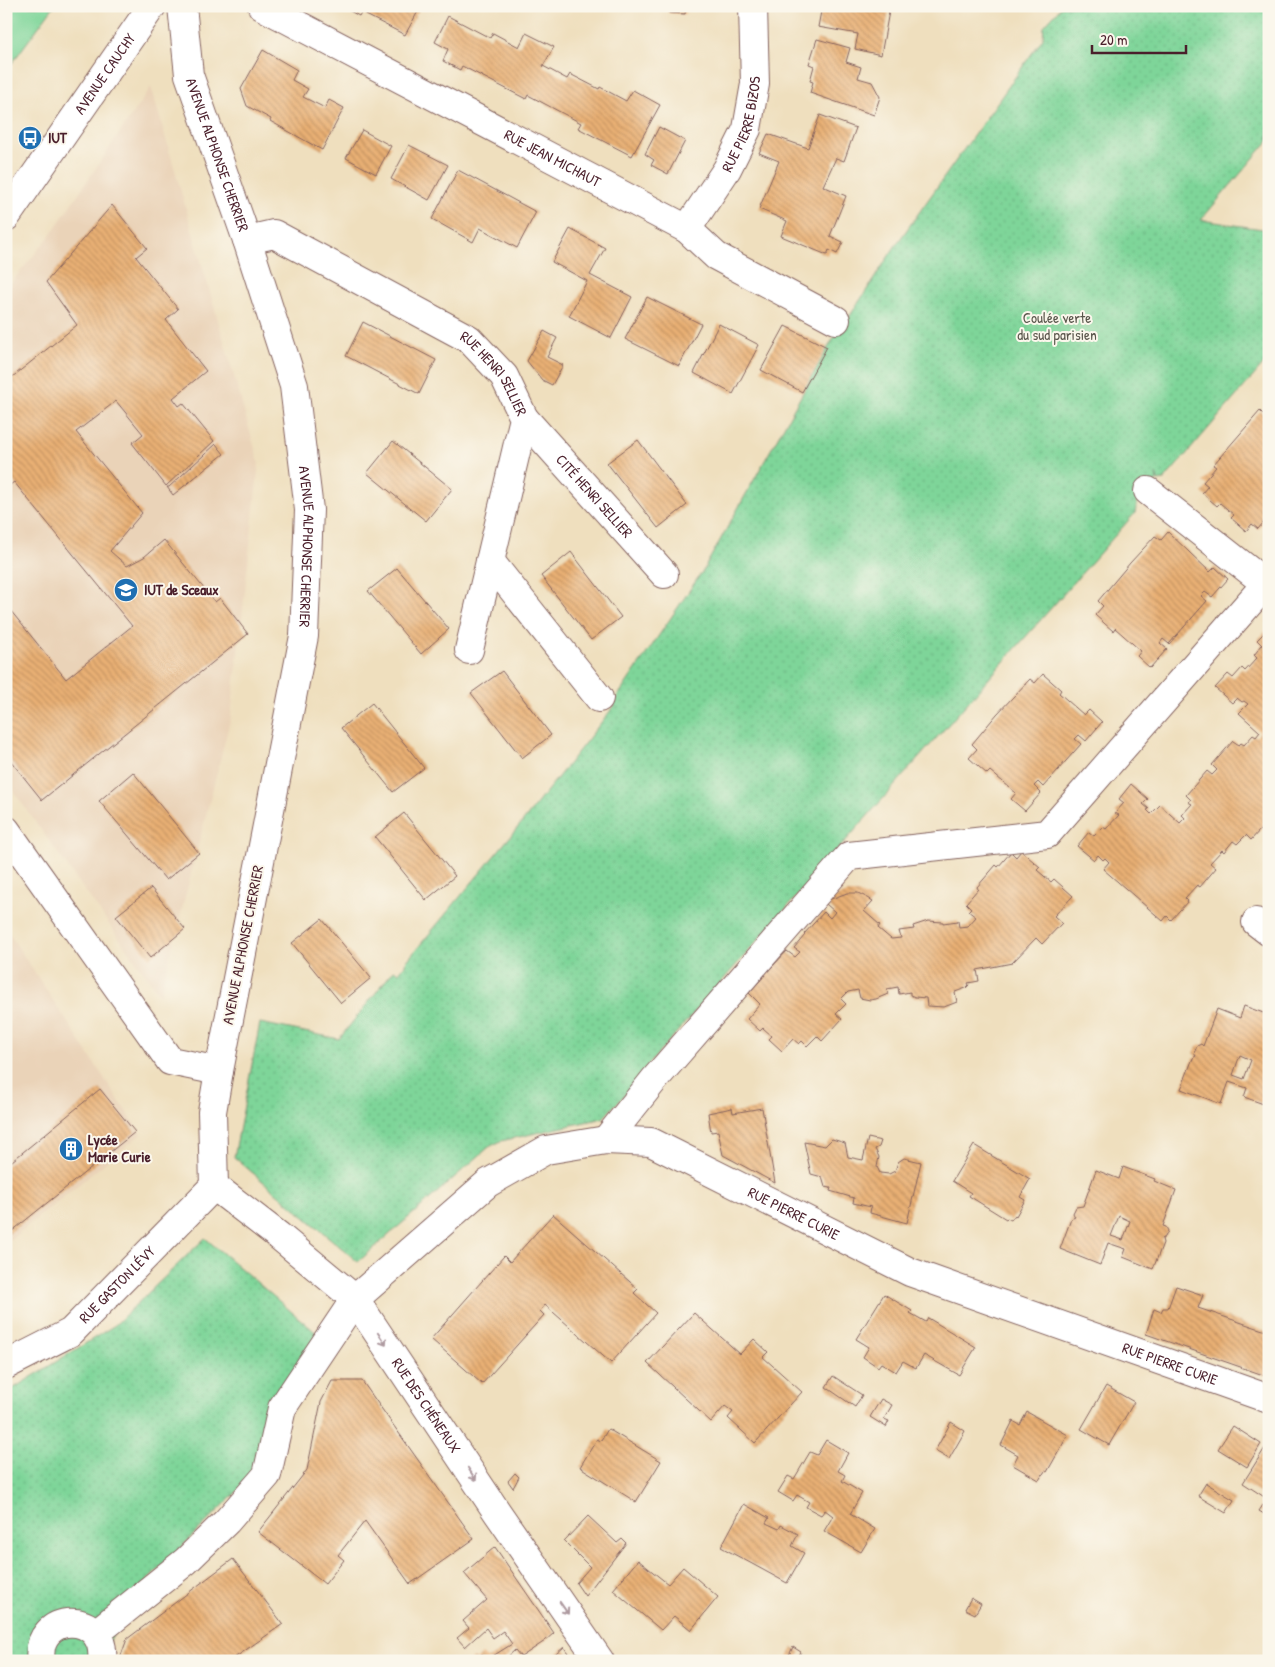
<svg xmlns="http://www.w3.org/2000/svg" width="1275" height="1667" viewBox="0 0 1275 1667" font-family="'Patrick Hand',sans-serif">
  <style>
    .built { fill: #ead3b8 }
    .green { fill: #7ed599; stroke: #647a62 }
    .park { fill: url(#park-dots); stroke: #647a62 }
    .building { fill: url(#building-back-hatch); fill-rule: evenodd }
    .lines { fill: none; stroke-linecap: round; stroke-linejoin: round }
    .minor-casing { stroke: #84625e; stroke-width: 30 }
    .major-casing { stroke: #84625e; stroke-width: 30 }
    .minor { stroke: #fff; stroke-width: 28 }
    .major { stroke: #fff; stroke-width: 28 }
    .oneway { stroke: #ae9aa0 }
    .labels { text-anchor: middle; stroke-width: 4; stroke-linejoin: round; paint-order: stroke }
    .street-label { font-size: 15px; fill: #4a1f2b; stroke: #fbf7ec }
    .poi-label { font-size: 15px; font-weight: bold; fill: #4a1f2b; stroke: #fbf7ec; text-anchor: start }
    .park-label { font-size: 15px; fill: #5a564c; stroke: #fbf7ec }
  </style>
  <defs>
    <pattern id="park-dots" width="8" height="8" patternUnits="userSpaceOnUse" patternTransform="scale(1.25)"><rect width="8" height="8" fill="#7ed599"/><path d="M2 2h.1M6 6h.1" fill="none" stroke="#6eb684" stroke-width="1.8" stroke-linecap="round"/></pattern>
    <pattern id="building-back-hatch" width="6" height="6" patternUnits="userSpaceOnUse" patternTransform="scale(1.25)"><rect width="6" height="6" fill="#e9b074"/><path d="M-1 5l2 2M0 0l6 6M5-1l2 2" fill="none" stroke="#bf8f5f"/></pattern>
  </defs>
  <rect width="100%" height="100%" fill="#fbf7ec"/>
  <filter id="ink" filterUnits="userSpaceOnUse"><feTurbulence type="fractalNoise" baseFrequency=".02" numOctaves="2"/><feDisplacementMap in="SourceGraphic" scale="10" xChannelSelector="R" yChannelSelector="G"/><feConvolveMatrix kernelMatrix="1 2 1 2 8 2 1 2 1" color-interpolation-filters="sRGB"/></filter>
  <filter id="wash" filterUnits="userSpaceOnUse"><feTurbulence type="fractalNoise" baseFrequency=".0096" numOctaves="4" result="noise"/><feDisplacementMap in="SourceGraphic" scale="20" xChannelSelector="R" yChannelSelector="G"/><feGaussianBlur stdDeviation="1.12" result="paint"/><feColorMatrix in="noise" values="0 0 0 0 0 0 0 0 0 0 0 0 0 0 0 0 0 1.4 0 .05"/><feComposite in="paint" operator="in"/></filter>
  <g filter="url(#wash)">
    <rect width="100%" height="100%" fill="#efdfbe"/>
    <g class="built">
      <path d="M151,87L259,463L231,717L160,995L6,781V289L49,237Z"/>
      <path d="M6,929L141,1134L6,1243Z"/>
    </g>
    <path class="green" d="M6,6H54L6,71Z"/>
    <g class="park">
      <path d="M1062,6H1269V140L1201,220L1269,230V358L1164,480L1158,481L1156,474L1157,480L1143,501L1136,502L1137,503L1135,513L640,1074L642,1076L603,1118L501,1141L489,1147L358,1262L234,1157L260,1023L339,1039L394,970L399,973L405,965V963L524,820L615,705L613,703L704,569L833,339L842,328L896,245L1043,38L1044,26Z"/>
      <path d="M205,1238L320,1336L251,1478L141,1587L98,1661H6V1393L115,1325Z"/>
    </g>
    <g id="blocks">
      <g class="building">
        <path d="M341,6H365L359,16Z"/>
        <path d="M371,6H421L405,35L366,15Z"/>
        <path d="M665,6H686L685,14L669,13L665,9Z"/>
        <path d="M822,6H890L881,55L855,49L858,34L818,27Z"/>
        <path d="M448,16L490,38L493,33L519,47L526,33L554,47L543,66L567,79L570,74L599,89L600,87L626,101L633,90L660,105L632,156L578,128L581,123L528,95L526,99L462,66L460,70L443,61L448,49L435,42Z"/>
        <path d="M817,39L850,48L846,62L861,67L858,78L872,82L880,97L874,115L810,93L813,82L810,81L814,66L809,64Z"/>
        <path d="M263,50L297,70L292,80L308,89L303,97L325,108L329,100L344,108L322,150L270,121L271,119L247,106L241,89Z"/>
        <path d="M820,115L856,128L844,161L836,158L823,186L846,196L830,236L843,242L837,254L829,250L827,255L781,236L787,221L759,209L779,161L759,153L768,134L808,148Z"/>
        <path d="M659,127L685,141L668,174L651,165L654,160L645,154Z"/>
        <path d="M362,130L391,146L376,174L346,158Z"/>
        <path d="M409,145L448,165L429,200L391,179Z"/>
        <path d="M458,170L536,212L517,248L480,228L473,242L432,219Z"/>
        <path d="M112,205L147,248L136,257L178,309L166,320L206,371L173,398L179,406L183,403L214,441L166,486L132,443L143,434L116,401L76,432L142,513L110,551L127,566L144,557L164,540L215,602L220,598L248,634L42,800L6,755V605L66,679L132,626L14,482L6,488V402L11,398L6,392V382L77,325L46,282Z"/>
        <path d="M570,229L605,248L590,275L632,297L611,338L569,316L587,281L552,262Z"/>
        <path d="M647,297L701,324L679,366L625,339Z"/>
        <path d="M363,322L436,360L419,394L346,356Z"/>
        <path d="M719,324L759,345L733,394L694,373Z"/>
        <path d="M785,326L827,347L802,392L761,370Z"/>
        <path d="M544,331L557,338L547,357L563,365L552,385L542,380L527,361Z"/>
        <path d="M1260,411L1265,416L1269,412V516L1258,529L1252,524L1246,531L1231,518L1234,515L1220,503L1217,506L1202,493L1208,486L1203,482L1216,467L1213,465Z"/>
        <path d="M638,440L687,505L658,528L607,463Z"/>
        <path d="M393,441L452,489L426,521L367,473Z"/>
        <path d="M216,444L224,454L173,495L167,487H169Z"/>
        <path d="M1168,532L1210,572L1215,567L1228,579L1212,597L1205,592L1201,596L1207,601L1169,644L1163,639L1160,643L1167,649L1150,668L1137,656L1141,651L1115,628L1113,631L1095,615L1103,606L1098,601L1130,563L1155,536L1161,540Z"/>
        <path d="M571,552L621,617L591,640L541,576Z"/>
        <path d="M397,568L449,629L421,654L368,591Z"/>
        <path d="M1269,628V820L1251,840L1246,835L1237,844L1233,841L1224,852L1222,850L1210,863L1216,868L1200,887L1197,885L1185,898L1188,901L1171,920L1167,916L1163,921L1103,869L1109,862L1105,858L1103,860L1098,855L1094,860L1077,846L1089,832L1094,836L1103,827L1106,829L1119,815L1115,813L1124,803L1119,799L1131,784L1148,799L1143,804L1149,809L1147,810L1151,814L1160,805L1180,823L1185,818L1182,815L1192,804L1188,802L1191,800L1186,795L1207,771L1212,775L1217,770L1212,765L1233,741L1239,745L1241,743L1244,745L1253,735L1256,737L1260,732L1239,713L1248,704L1244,701L1242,702L1237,698L1232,703L1215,688L1228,674L1233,678L1242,668L1245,671L1257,658L1254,655L1262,645L1257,640Z"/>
        <path d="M502,671L551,735L522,758L471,693Z"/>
        <path d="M1043,674L1061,690L1059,693L1084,715L1089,710L1102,722L1086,741L1079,735L1075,739L1081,744L1043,787L1038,782L1034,786L1041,793L1025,811L1011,799L1016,793L990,771L987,774L969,758L977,749L972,744L997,714L1030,679L1035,683Z"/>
        <path d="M372,703L424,768L393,792L341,728Z"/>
        <path d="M133,772L199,853L166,880L99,801Z"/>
        <path d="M404,813L455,876L426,900L375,837Z"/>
        <path d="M1021,851L1040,867L1037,870L1051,882L1054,879L1073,896L1054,916L1062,923L1042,944L1036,938L1012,963L977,970L979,981L968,983L969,985L966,988L955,992L957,1002L944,1007L927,1006L926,998L915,997L910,995V992L899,994L898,987L887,989L888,994L876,999L870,1000L860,998L858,990L848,992L841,999L846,1004L836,1014L842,1019L822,1041L817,1036L807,1046L802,1041L799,1044L793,1039L782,1051L769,1039L772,1036L763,1028L760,1031L747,1019L760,1004L749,993L765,975L762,972L767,966L770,969L787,951L795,957L800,952L794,948L805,935L804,934L824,912L830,918L835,912L826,904L831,899L847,893H858L868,898L873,901L864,911L880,925L878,928L891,939L901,938L899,931L914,929L913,926L928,921L943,922V923L958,921L959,927L968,926L976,917L968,911L971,908L966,903L978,889L977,887L996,865L998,867L1011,852L1016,857Z"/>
        <path d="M151,888L185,929L150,958L116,916Z"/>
        <path d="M322,919L371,978L341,1003L292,943Z"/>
        <path d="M1244,1006L1269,1015V1106L1244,1097L1247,1088L1229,1082L1221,1104L1181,1089L1193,1058L1196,1056L1194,1053L1197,1046L1201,1044L1203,1046L1217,1009L1240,1018ZM1240,1055L1251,1060L1244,1079L1233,1075Z"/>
        <path d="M100,1089L135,1132L6,1236V1166Z"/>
        <path d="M732,1108L733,1113L762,1108L775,1183L723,1155L718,1131L711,1132L708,1113Z"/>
        <path d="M868,1138L881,1141L879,1147L875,1149L879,1157L877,1167L880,1173L889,1174L895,1171L898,1162L904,1158L921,1162L907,1223L870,1213L871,1207L853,1203L854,1198L830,1191L831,1188L825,1187L822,1177L811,1174L804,1142L825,1146L832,1139L845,1143L848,1157L863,1160Z"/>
        <path d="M974,1145L1030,1179L1020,1197L1025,1200L1016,1216L1015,1215L1011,1220L1007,1218L1006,1219L969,1196L971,1193L952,1181Z"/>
        <path d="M1123,1167L1155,1179L1154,1181L1176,1190L1163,1226L1166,1227L1168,1231L1165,1237L1162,1239L1163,1243L1153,1269L1123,1257L1126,1249L1108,1243L1100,1265L1060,1249L1071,1219L1075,1217L1073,1213L1076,1207L1083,1206L1096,1170L1119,1179ZM1119,1216L1130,1221L1123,1240L1111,1236Z"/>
        <path d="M553,1214L638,1289L634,1293L656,1313L611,1363L545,1305L540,1311L544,1315L482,1384L431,1339L504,1256L510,1262Z"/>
        <path d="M1176,1286L1203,1295L1198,1308L1269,1332V1377L1146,1334L1154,1309L1161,1312L1163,1308H1168Z"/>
        <path d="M884,1294L912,1311L910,1313L926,1322L928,1318L976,1347L959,1375L924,1355L916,1368L903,1361L896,1372L881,1363L878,1367L863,1357L869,1347L856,1339Z"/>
        <path d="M694,1313L740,1354L754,1339L768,1352L763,1357L802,1392L755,1443L728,1418L733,1412L725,1406L711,1422L647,1363Z"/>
        <path d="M833,1376L862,1395L855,1407L826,1387Z"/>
        <path d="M332,1381H362L474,1539L410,1584L365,1521L338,1555L344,1560L325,1584L258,1532L307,1470L321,1402Z"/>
        <path d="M1106,1386L1134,1402L1109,1445L1081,1429Z"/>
        <path d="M881,1399L892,1405L884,1419L889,1421L886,1427L870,1417Z"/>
        <path d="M1027,1412L1068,1435L1047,1472L1045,1471L1039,1480L1013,1465L1018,1455L1001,1445L1013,1421L1020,1425Z"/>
        <path d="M951,1422L965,1431L949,1459L935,1451Z"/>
        <path d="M1233,1426L1261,1444L1247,1467L1218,1449Z"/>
        <path d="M608,1429L661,1461L636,1502L580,1467L597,1439L601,1441Z"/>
        <path d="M826,1440L848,1453L838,1471L845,1475L842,1481L862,1493L850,1514L875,1529L861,1552L824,1531L833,1516L825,1510L821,1515L806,1507L809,1502L797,1495L793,1501L778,1492L788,1476L794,1479L810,1452L817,1455Z"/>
        <path d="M1265,1448L1269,1450V1500L1243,1483Z"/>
        <path d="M515,1473L519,1477L513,1488L508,1481Z"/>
        <path d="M1206,1483L1234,1500L1226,1513L1198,1496Z"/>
        <path d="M744,1504L769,1518L766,1523L779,1529L781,1525L798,1534L792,1546L804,1553L787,1583L721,1547Z"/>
        <path d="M1263,1505L1269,1508V1517L1259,1511Z"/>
        <path d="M588,1516L617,1543L622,1539L626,1543L585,1596L576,1583L590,1567L564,1541Z"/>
        <path d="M495,1547L554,1633L545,1641L521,1657L515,1650L503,1661H470L474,1658L476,1660L482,1654L488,1659L512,1644L503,1631L493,1638L486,1628L465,1647L457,1638L469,1628L463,1621L487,1600L464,1573Z"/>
        <path d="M233,1559L283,1624L230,1661H119L127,1639Z"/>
        <path d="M638,1560L668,1584L683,1567L718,1597L691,1630L674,1616L661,1630L613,1590Z"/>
        <path d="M971,1598L981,1604L975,1614L965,1609Z"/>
        <path d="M564,1647L573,1661H548Z"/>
        <path d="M793,1647L801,1652L795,1661L788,1657Z"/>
      </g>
    </g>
  </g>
  <g filter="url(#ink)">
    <use href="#blocks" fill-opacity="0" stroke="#84625e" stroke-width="1"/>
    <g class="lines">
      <g class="minor-casing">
        <g id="minor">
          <path id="s1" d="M182,6L189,75L247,240L294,386L309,510L304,636L219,1071L212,1112L214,1186"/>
          <path id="s2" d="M262,6L687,229L716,256L836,320"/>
          <path id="s3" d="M687,229L727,169L747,129L755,84L753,6"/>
          <path id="s4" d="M247,240L274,234L469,339L504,376L524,418L469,650"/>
          <path id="s5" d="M524,418L664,574"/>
          <path d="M1148,491L1269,586"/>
          <path d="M490,561L599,698"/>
          <path d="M6,830L170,1061L219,1071"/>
          <path d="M1256,922L1269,932"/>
          <path d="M606,1140L654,1080L849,856L1047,834L1266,584"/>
          <path id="s6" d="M214,1186L279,1236L355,1299L497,1512L600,1661"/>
          <path id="s7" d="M6,1365L71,1332L214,1186"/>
          <path id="s8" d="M96,1633L186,1561L227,1521L267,1475L282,1408L355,1299L488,1183L546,1150L606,1140L651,1142L910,1272L1269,1399"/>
          <path d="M41,1661C33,1611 108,1609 102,1661"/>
        </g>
      </g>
      <g class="major-casing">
        <g id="major">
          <path id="s9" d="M6,217L152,6"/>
        </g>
      </g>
      <use href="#minor" class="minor"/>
      <use href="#major" class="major"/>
    </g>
    <defs><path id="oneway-shaft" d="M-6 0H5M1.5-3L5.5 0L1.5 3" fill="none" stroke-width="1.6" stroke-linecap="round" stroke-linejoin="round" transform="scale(1.25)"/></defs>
    <g class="oneway">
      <use href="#oneway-shaft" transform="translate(382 1339) rotate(56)"/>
      <use href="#oneway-shaft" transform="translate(472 1474) rotate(57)"/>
      <use href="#oneway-shaft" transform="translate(564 1608) rotate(55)"/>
    </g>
  </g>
  <defs>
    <g id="bus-disc" transform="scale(1.25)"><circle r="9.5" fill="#1f6fb2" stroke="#fbf7ec"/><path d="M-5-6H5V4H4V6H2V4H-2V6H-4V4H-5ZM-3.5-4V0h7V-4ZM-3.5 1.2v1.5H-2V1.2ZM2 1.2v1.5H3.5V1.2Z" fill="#fff"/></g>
    <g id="university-disc" transform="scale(1.25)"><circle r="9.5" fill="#1f6fb2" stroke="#fbf7ec"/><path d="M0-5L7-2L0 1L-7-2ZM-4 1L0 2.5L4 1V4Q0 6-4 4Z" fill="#fff"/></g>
    <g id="building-disc" transform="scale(1.25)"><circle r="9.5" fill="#1f6fb2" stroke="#fbf7ec"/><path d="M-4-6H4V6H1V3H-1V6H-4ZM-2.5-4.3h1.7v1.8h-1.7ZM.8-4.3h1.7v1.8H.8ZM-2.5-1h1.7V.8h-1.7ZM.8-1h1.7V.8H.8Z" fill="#fff"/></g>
  </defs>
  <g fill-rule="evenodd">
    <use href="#bus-disc" x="30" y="138"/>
    <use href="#university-disc" x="126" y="590"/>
    <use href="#building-disc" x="71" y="1149"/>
  </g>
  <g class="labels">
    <g class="street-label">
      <text dy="5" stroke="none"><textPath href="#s9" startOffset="174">AVENUE CAUCHY</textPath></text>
      <text dy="5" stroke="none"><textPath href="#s3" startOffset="120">RUE PIERRE BIZOS</textPath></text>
      <text dy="5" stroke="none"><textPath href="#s1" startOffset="154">AVENUE ALPHONSE CHERRIER</textPath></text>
      <text dy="5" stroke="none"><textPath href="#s2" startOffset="328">RUE JEAN MICHAUT</textPath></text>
      <text dy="5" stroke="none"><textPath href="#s4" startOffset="292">RUE HENRI SELLIER</textPath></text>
      <text dy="5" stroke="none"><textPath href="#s5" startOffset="105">CITÉ HENRI SELLIER</textPath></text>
      <text dy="5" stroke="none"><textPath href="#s1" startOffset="559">AVENUE ALPHONSE CHERRIER</textPath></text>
      <text transform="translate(243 945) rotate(-79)" y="5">AVENUE ALPHONSE CHERRIER</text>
      <text dy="5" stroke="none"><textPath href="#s8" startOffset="942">RUE PIERRE CURIE</textPath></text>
      <text dy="5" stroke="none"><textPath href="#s7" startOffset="139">RUE GASTON LÉVY</textPath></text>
      <text dy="5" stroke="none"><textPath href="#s8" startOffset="1348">RUE PIERRE CURIE</textPath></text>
      <text dy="5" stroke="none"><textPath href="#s6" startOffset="309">RUE DES CHÉNEAUX</textPath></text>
    </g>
    <g class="poi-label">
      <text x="48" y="143">IUT</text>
      <text x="144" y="595">IUT de Sceaux</text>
      <text x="88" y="1145">Lycée<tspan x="88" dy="17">Marie Curie</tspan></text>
    </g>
    <g class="park-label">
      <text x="1057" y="323">Coulée verte<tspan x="1057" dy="17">du sud parisien</tspan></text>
    </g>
  </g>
  <rect width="1275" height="1667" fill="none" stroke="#fbf7ec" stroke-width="25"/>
  <path d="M1092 45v8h94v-8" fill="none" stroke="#4a1f2b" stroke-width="2.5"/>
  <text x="1100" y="45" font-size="15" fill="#4a1f2b" stroke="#fbf7ec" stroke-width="4" paint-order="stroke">20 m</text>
</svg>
